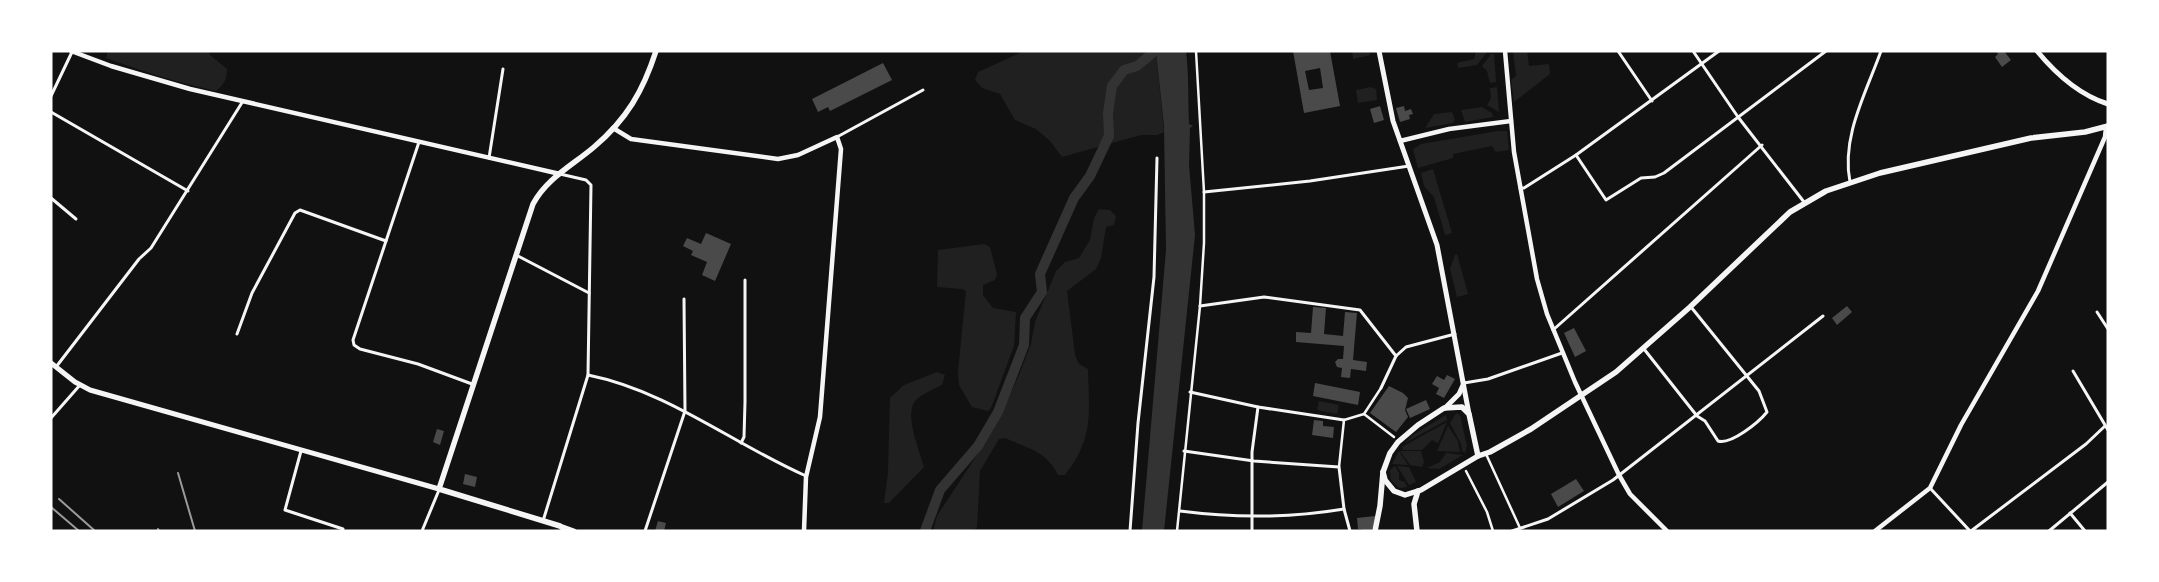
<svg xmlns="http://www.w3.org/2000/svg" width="2159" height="582" viewBox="0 0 2159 582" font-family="'Open Sans',sans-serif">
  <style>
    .green { fill: #202020 }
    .water { fill: #333 }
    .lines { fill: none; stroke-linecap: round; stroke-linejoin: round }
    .river { stroke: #333; stroke-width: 10 }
    .building { fill: #4a4a4a; fill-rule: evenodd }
    .pedestrian { stroke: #f5f5f5; stroke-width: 2.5 }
    .minor { stroke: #f5f5f5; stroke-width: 3 }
    .tertiary { stroke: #f5f5f5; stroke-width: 4.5 }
    .secondary { stroke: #f5f5f5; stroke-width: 5 }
    .primary { stroke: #f5f5f5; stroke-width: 5.5 }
    .trunk { stroke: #f5f5f5; stroke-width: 5.5 }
    .rail { stroke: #9a9a9a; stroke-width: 2 }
  </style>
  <rect width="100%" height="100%" fill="#111"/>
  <g class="green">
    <path d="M108,51H209L210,55L227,69C227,80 224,84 216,91C179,83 142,71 106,58Z"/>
    <path d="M1024,51H1156L1164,132L1157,135H1141L1062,157L1050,141L1036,129L1015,120L1000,94L982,88L975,80L978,72Z"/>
    <path d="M1352,51H1369L1370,55L1353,59Z"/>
    <path d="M1476,51H1488L1477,65L1458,68L1457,63L1474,59Z"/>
    <path d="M1513,51H1527L1529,66L1549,64L1550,74L1514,102L1511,80L1516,76Z"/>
    <path d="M1491,54H1494L1496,82L1490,83L1487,71L1482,66Z"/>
    <path d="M1371,87L1376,89L1377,100L1358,103L1356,90Z"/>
    <path d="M1497,87L1499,112L1487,105L1491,98L1490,88Z"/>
    <path d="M1482,107L1492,113L1493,117L1465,122L1461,110Z"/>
    <path d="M1452,112L1455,120L1453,123L1425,128L1434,114Z"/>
    <path d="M1498,131H1507L1509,150L1496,152L1492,146L1453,154V158L1418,168L1413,149L1421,144Z"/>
    <path d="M1433,169L1452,233L1445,235L1434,197L1424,186L1421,173Z"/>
    <path d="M1099,209L1110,210L1116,216L1114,225L1106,227L1101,258L1096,269L1067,291L1075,355L1079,364L1088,369C1089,414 1094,438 1065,475H1058C1047,451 1027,448 1005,438L999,439L980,471L977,527L974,531H933L937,516L994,429L1019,375L1031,344L1035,322L1056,271L1065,262L1079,258L1090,240L1094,218Z"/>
    <path d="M984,244L990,247L997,274L995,280L983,285V295L993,308L1016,312L1014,346L991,408L988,411L972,407L959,385L958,372L966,291L962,289L937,287L938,250Z"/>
    <path d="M1457,254L1468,294L1457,297L1450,269L1455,255Z"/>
    <path d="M937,372L945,375L942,385C934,389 920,395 915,401C904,415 920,452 924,467L889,503H884L888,472L890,398L904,385Z"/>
    <path d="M1319,401L1339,405L1337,414L1317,410Z"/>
    <path d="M1456,413L1460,415L1467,446L1465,453L1462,451L1461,444L1450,423Z"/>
    <path d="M1446,415L1447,420L1405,443L1413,435Z"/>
    <path d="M1447,422L1438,443L1432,440L1422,450H1403L1402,447Z"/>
    <path d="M1448,426L1458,441L1460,452L1437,451Z"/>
    <path d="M1399,451L1408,465L1392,464Z"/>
    <path d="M1400,451H1421L1424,462L1422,467L1410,465Z"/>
    <path d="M1446,453L1463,455L1439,469L1427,468L1440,462Z"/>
    <path d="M1395,466L1399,473V480L1405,482L1407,487L1399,488L1391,480L1390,470Z"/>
    <path d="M1397,466L1409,467L1416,482L1409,485Z"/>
  </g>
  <path class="water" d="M1156,51H1186C1189,76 1188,99 1189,124L1193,126L1190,128L1189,165L1195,235L1164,531H1142L1166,250L1164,126Z"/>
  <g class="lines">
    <path class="river" d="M925,531L940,490L978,446L998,412L1024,345L1025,318L1042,292L1040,274L1074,198L1090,176L1109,136L1108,113L1112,86L1124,70L1137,66L1155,51"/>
  </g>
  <g class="building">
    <path d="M1293,51H1330L1340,106L1304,113ZM1320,68L1323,88L1309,90L1305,71Z"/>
    <path d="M1996,51H2004L2011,60L2002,67L1995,57L1998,54Z"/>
    <path d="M883,63L892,80L830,111L828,107L818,112L812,99Z"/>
    <path d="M1380,106L1384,120L1374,123L1370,109Z"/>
    <path d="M1404,106L1405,111L1411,109L1413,114L1409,115L1410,119L1400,122L1396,108Z"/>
    <path d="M706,233L731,244L715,281L702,275L707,262L691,255L693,251L683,246L687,238L701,244Z"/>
    <path d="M1847,306L1852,312L1837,325L1832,318Z"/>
    <path d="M1313,307L1326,308L1324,334L1343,336L1345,312L1357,313L1353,360L1367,362L1366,371L1351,369L1350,378L1341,377L1342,368L1337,367L1335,362L1338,359H1343L1344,346L1296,342V332L1311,333Z"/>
    <path d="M1574,328L1586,351L1575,357L1564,333Z"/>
    <path d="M1447,375L1455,379L1444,398L1436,394L1439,388L1432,384L1437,376L1444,380Z"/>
    <path d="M1315,383L1360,392L1358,405L1313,396Z"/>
    <path d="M1389,386L1403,393L1408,398L1405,410L1408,417L1396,432L1370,413Z"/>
    <path d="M1426,400L1430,409L1410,418L1406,409Z"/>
    <path d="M1314,420L1323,421V426L1334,427L1333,438L1312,435Z"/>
    <path d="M437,429L444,431L440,445L433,442Z"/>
    <path d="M465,474L477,477L475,487L463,484Z"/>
    <path d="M1576,479L1584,491L1558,507L1551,494Z"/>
    <path d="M1375,516V525L1371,531L1358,529L1357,518Z"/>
    <path d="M658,521L666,523L664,531H655Z"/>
  </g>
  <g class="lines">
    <g class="pedestrian">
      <path d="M1364,414L1394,437"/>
      <path d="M1486,454L1520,528"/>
      <path d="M1339,467L1344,420L1364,414L1381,388"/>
      <path d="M1466,471L1487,512L1493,531"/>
      <path d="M1177,531L1200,306L1204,243V192L1196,51"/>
    </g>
    <g class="minor">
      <path d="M1618,51L1652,101"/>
      <path d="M1693,51L1738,117L1804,202"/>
      <path d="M51,96L72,52"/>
      <path d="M51,112L188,191"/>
      <path d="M837,137L923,90"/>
      <path d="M419,142L353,340L354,345L360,349L418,364L472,384"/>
      <path d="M1576,155L1606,200L1641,178L1655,177L1664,173L1826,51"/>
      <path d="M489,158L503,69"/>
      <path d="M1850,182C1841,137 1866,93 1881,51"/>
      <path d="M1520,188H1524L1576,155L1719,51"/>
      <path d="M1204,192L1310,181L1409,166"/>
      <path d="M51,198L76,219"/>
      <path d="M516,255L589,293"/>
      <path d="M1200,306L1264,297L1360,310L1396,356"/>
      <path d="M2097,312L2108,329"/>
      <path d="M1553,330L1762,145"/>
      <path d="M237,334L252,293L295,213L300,210L386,241"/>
      <path d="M1644,349L1697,416L1705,421L1718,441C1731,445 1759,422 1767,412L1759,391L1691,307"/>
      <path d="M56,367L139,259L151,248L243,101"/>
      <path d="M2073,371L2108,430"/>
      <path d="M588,375C668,391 733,444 806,476"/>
      <path d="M1464,383L1488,379L1562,353"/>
      <path d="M1381,388L1396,356L1406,347L1455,334"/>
      <path d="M1190,392L1258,407L1344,420"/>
      <path d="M51,418L80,385"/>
      <path d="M741,443L744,437L745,402V280"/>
      <path d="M301,451L285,510L343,529"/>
      <path d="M1184,451L1254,461L1339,467L1344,509L1350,531"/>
      <path d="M1930,488L1970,531"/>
      <path d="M1180,511C1234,518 1290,518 1344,509"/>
      <path d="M2070,513L2085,531"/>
      <path d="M543,521L588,375L591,185L586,180L560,174"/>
      <path d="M422,531L439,490"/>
      <path d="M645,531L685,411L684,299"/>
      <path d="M1130,531L1138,423L1154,277L1157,158"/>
      <path d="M1252,531V452L1258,407"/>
      <path d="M1512,531L1548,519L1613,480L1823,316"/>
      <path d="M1971,531L2086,444L2105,426"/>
      <path d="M2049,531L2108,482"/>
    </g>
    <g class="tertiary">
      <path d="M71,51L111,66L190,89L560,174"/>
      <path d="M1505,51L1514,152L1537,279L1547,314L1575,382L1619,475L1630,494L1667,531"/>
      <path d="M613,128L631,139L778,159L798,155L837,137L841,149L820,417L806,477L804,531"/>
      <path d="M1400,141L1449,129L1511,121"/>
      <path d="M1875,531L1930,488L1961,425L2038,291L2105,137L2106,127"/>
    </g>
    <g class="secondary">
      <path d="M1379,51L1393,121L1437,245L1469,414"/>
      <path d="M2037,51C2056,74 2079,95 2108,104"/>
      <path d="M51,363L75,382L90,390L439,489"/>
      <path d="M1445,408L1459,394L1464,383"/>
      <path d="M563,527L574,531"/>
    </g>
    <g class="primary">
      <path d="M1383,472L1385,480L1394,491L1405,495L1421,490L1478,456L1490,452L1531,429L1616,372L1690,307L1790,212L1826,191L1880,173L2031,138L2085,132L2108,126"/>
      <path d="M1375,531L1380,506L1383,472L1390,453L1398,442L1418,425L1444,408L1462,407L1469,414L1478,456"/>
      <path d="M1417,531L1414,504L1418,491"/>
    </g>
    <path class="trunk" d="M567,531L560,526L439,489L533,204C547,178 573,165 594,147C627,119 643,91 656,51"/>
    <g class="rail">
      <path d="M178,473L195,531"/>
      <path d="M59,499L95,531"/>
      <path d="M51,507L79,531"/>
      <path d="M158,529L159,531"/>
    </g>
  </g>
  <rect width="2159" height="582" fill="none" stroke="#ffffff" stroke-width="105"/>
</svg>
